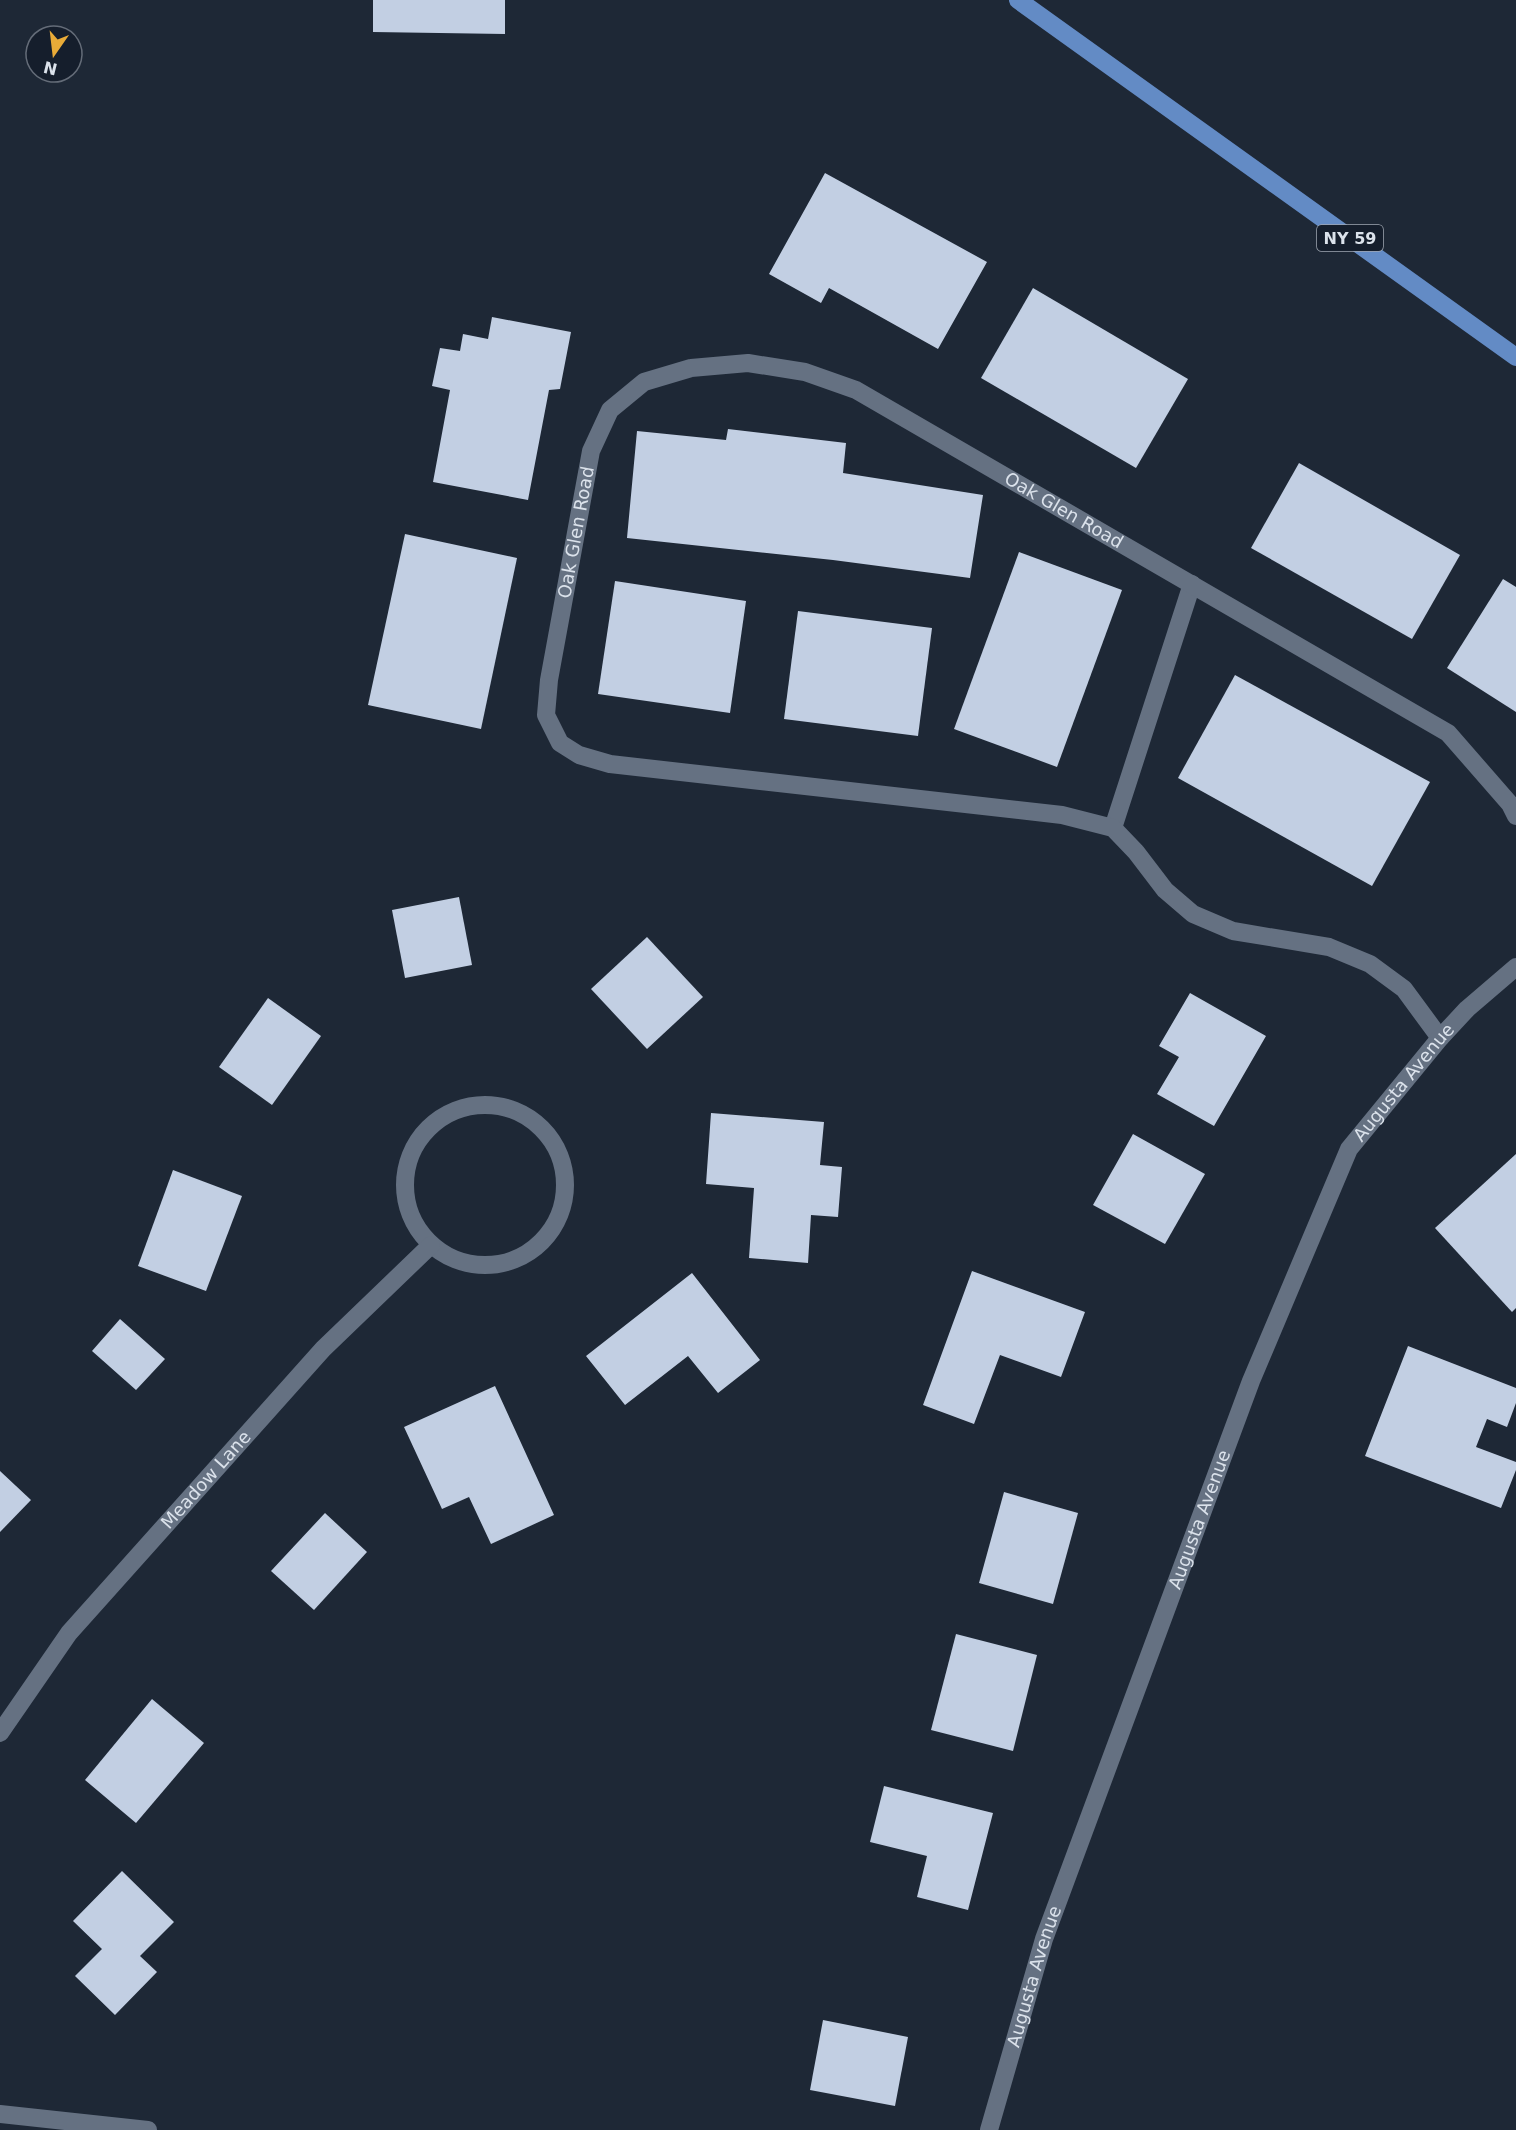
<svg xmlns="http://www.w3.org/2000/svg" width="1516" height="2130" viewBox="0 0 1516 2130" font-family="'DejaVu Sans',sans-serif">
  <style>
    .building { fill: #c2cfe3 }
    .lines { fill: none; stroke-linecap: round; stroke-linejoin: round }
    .street { stroke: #657182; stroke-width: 18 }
    .primary { stroke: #638bc5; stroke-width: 18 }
    .labels { text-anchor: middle; stroke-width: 6; stroke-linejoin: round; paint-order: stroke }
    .shield { fill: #151e2c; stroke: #a0a7b2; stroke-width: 1.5 }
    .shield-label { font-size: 16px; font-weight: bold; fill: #dbe2eb }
    .street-label { font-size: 18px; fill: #dbe2eb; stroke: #151e2c }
  </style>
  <rect width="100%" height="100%" fill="#1e2836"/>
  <g class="building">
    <path d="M373,0H505V34L373,32Z"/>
    <path d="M825,173L987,262L938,349L829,288L821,303L769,274Z"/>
    <path d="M1033,288L1188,379L1136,468L981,378Z"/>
    <path d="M492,317L571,332L560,389L549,390L528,500L433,482L450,390L432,386L440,348L460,351L463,334L488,339Z"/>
    <path d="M728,429L846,443L843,473L983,495L970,578L833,560L627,538L637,431L726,440Z"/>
    <path d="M1299,463L1460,555L1412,639L1251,548Z"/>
    <path d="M405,534L517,558L481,729L368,705Z"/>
    <path d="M1019,552L1122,590L1057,767L954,729Z"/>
    <path d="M1503,579L1516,587V712L1447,668Z"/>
    <path d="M615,581L746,601L730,713L598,694Z"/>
    <path d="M798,611L932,628L918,736L784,719Z"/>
    <path d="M1235,675L1430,782L1372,886L1178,778Z"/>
    <path d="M459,897L472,965L405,978L392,910Z"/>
    <path d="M647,937L703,997L647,1049L591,989Z"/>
    <path d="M1190,993L1266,1036L1214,1126L1157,1094L1179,1057L1159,1046Z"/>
    <path d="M268,998L321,1036L272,1105L219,1067Z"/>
    <path d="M711,1113L824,1122L820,1165L842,1167L838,1217L811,1215L808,1263L749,1258L754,1188L706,1184Z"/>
    <path d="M1133,1134L1205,1174L1165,1244L1093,1205Z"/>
    <path d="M1516,1154V1308L1512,1312L1435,1228Z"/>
    <path d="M173,1170L242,1196L206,1291L138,1266Z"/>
    <path d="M972,1271L1085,1312L1061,1377L1000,1355L974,1424L923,1405Z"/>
    <path d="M692,1273L760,1360L718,1393L688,1356L625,1405L586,1356Z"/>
    <path d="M120,1319L165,1359L136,1390L92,1351Z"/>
    <path d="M1408,1346L1516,1388V1403L1507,1427L1487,1419L1476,1447L1516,1462V1470L1501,1508L1365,1456Z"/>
    <path d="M495,1386L554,1515L491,1544L469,1497L442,1509L404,1427Z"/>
    <path d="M0,1471L31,1500L0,1532Z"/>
    <path d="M1004,1492L1078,1513L1053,1604L979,1583Z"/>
    <path d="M325,1513L367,1552L314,1610L271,1571Z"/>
    <path d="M956,1634L1037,1655L1013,1751L931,1730Z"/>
    <path d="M152,1699L204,1743L136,1823L85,1780Z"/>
    <path d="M884,1786L993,1813L968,1910L917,1897L927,1856L870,1842Z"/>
    <path d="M122,1871L174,1922L140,1956L157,1972L115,2015L75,1976L102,1949L73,1921Z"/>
    <path d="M823,2020L908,2037L895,2106L810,2090Z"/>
  </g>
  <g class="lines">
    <g class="street">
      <path d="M1113,828L1192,584"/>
      <path id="s1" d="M1440,1038L1404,989L1370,964L1329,947L1233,931L1193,914L1165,890L1136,852L1113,828L1062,815L610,764L579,755L560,743L546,715L549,680L591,451L610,410L644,382L691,368L748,363L805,372L856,390L1448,733L1510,804L1516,816"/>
      <circle cx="485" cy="1185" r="80"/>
      <path id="s2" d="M0,1733L69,1633L323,1349L431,1245"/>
      <path d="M0,2114L148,2130"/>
      <path id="s3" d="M989,2130L1044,1939L1251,1381L1349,1149L1440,1038L1467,1009L1516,967"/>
    </g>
    <path class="primary" d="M1018,0L1516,357"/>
  </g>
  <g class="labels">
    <rect class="shield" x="1317" y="225" width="66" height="26" rx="4.5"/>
    <g class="shield-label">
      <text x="1350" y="244">NY 59</text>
    </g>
    <g class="street-label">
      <text dy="6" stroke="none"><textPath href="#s1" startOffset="1815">Oak Glen Road</textPath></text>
      <text dy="6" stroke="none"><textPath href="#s1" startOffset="1185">Oak Glen Road</textPath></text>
      <text dy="6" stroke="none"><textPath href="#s3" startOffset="1132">Augusta Avenue</textPath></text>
      <text dy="6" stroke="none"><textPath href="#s2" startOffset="327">Meadow Lane</textPath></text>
      <text dy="6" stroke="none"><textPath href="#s3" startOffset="646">Augusta Avenue</textPath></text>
      <text dy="6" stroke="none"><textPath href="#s3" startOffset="160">Augusta Avenue</textPath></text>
    </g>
  </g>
  <g transform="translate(54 54) rotate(194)"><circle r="28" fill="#151e2c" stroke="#646c78" stroke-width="1.5"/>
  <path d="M0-4.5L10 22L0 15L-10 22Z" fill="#e9ab38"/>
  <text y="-9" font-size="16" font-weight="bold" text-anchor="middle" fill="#dbe2eb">N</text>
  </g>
</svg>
